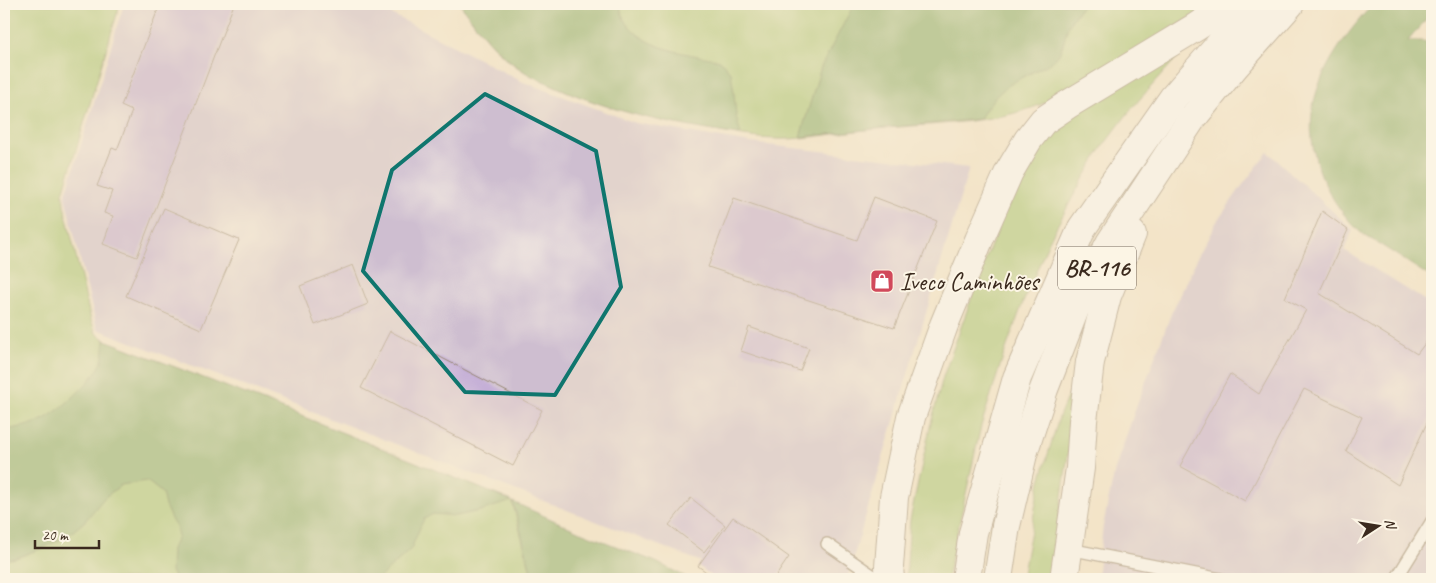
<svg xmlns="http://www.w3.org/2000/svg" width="1436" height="583" viewBox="0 0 1436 583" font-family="Caveat,sans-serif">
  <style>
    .industrial { fill: #cebed0 }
    .green { fill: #a5c66f; stroke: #707846 }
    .forest { fill: #84ab62; stroke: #606a40 }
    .building { fill: #c0a9d6 }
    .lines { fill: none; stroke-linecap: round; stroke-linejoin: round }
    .lane-casing { stroke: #978773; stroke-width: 14 }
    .highway-casing { stroke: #978773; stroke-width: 30 }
    .lane { stroke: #fff; stroke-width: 11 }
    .highway { stroke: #fff; stroke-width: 28 }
    .marked { fill: none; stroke: #0f766e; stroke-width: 4; stroke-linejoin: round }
    .labels { text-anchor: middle; stroke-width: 4; stroke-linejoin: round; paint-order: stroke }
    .shield { fill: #fcf5e5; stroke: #75675a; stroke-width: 1 }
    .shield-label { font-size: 24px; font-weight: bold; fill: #3b2a1e }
    .poi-label { font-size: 25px; fill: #3b2a1e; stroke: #fcf5e5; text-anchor: start }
  </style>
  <rect width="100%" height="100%" fill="#fcf5e5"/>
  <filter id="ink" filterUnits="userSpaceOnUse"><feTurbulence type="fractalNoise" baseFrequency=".02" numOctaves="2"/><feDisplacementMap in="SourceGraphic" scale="10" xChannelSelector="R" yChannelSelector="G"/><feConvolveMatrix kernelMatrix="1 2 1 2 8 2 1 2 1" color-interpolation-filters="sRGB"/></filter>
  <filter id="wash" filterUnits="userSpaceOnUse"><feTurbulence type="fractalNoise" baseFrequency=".0096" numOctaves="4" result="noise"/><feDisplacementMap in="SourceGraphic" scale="20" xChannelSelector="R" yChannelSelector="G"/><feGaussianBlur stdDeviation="1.12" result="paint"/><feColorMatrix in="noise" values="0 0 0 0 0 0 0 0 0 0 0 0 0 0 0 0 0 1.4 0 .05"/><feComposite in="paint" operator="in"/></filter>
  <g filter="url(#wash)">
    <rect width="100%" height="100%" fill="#f3e4c8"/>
    <g class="industrial">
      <path d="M124,4H372L523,82L636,123L750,143L969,168L847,579H746L97,329L65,197Z"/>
      <path d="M1268,152L1353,230L1344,250L1432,305V579H1097L1103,526L1115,470L1134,413L1171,314L1193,267L1216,223L1242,186Z"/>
    </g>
    <g class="green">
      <path d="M4,4H120L63,193L64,205L91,320L96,333L105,340L274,405L512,501L533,579H4Z"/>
      <path d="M460,4H1213L1067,93C1044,104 1021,113 996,117C960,124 923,125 887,128C854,130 822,137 790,139C759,140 729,134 700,128C646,118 598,107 548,83C541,79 532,76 525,72C497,56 478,29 460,4Z"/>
      <path d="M1187,46L1132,108L1103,146L1076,191L1050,239L1022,305L1002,360L981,426L947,579H906L910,520L930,427L943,377L987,255L1002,219L1027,168L1046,135L1052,127Z"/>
      <path d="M1081,365L1050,579H1022L1040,481L1060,414Z"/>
    </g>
    <g class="forest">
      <path d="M460,4H619C620,8 622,14 624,19C644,51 687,53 720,60L731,73L734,92L736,116L741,135C677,126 612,113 553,85C543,81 532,77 522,70C497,53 478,29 460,4Z"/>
      <path d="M854,4H1083C1078,11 1072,19 1068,27C1064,37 1064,49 1056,58C1049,65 1041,67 1033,72C1007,84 993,95 980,119L883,128L800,137L821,67Z"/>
      <path d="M1373,4H1432V12L1408,41H1424L1432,45V278C1415,267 1398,256 1381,245C1373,240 1364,236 1358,230C1323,196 1301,142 1316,94C1325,62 1351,28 1373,4Z"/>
      <path d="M105,340L274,405L512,501L480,511L456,516L433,514L424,519L421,525L411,549L378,579H175L171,571L172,549L178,536L176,527L172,521L165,506L162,493L147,481L121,485L104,498L85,521L66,537L45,547L16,558L4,560V430C16,428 30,426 42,420C58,413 94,380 101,364C104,357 104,347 105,340Z"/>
      <path d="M513,502L578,531L656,562L690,579H533Z"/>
    </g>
    <g id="blocks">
      <g class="building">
        <path d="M160,4H234L137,257L103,244L113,216L104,213L112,191L97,186L112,148L117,150L132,111L121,106Z"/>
        <path d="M874,197L937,221L894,328L708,267L734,198L857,240Z"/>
        <path d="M164,208L239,240L201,329L126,296Z"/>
        <path d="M1322,211L1348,230L1319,293L1417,354L1432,334V412L1398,485L1346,451L1362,417L1304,389L1245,501L1180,466L1230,374L1259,394L1306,310L1285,298Z"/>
        <path d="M353,265L368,304L315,325L300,286Z"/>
        <path d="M749,327L809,348L800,371L741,351Z"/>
        <path d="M390,331L542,410L513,466L361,388Z"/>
        <path d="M691,498L725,525L704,552L669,525Z"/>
        <path d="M733,517L789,557L774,579H716L698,566Z"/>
      </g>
    </g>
  </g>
  <g filter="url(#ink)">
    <use href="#blocks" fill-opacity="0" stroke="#978773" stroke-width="1"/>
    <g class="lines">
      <g class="lane-casing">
        <g id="lane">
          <path d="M827,544L878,579"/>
          <path d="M1069,549L1221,579"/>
          <path d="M1396,579L1432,521"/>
        </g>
      </g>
      <g class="highway-casing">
        <g id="highway">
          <path d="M890,579L889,567L894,497L911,417L944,325L979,240L1009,172L1028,140L1043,121L1067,105L1196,27L1231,4"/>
          <path d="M966,579L973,533L1017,378L1082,228L1173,98L1255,4"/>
          <path d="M998,579L1006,526L1023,454L1044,389L1075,309L1110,243L1191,120L1235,66L1290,4"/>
          <path d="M1064,579L1080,468L1083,421L1090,362L1107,296L1132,234"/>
        </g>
      </g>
      <use href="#lane" class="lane"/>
      <use href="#highway" class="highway"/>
    </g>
  </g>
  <path d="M0 0H1436V583H0ZM485,94L596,151L621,287L555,395L465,392L363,271L392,170Z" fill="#f3e4c8" fill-opacity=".55" fill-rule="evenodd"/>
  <path class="marked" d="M485,94L596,151L621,287L555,395L465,392L363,271L392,170Z"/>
  <defs>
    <g id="shop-square" transform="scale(1.25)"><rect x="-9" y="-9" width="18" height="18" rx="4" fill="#d1495b" stroke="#fcf5e5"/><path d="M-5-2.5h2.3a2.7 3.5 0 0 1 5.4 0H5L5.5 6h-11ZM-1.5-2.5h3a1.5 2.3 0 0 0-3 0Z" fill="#fff"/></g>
  </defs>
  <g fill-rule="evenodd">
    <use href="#shop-square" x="882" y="281"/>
  </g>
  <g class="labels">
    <rect class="shield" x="1058" y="246.5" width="78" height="43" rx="4"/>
    <g class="shield-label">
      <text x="1097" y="276">BR-116</text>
    </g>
    <g class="poi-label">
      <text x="900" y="290">Iveco Caminhões</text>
    </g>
  </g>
  <rect width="1436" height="583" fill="none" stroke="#fcf5e5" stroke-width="20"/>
  <g transform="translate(1378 526) rotate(78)" stroke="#fcf5e5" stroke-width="4" paint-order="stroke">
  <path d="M0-4L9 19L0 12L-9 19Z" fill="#3b2a1e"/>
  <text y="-8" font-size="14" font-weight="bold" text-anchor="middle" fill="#3b2a1e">N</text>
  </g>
  <path d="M35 540v8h64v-8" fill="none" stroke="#3b2a1e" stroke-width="2.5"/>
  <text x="42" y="540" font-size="15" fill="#3b2a1e" stroke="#fcf5e5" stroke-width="4" paint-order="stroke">20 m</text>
</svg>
